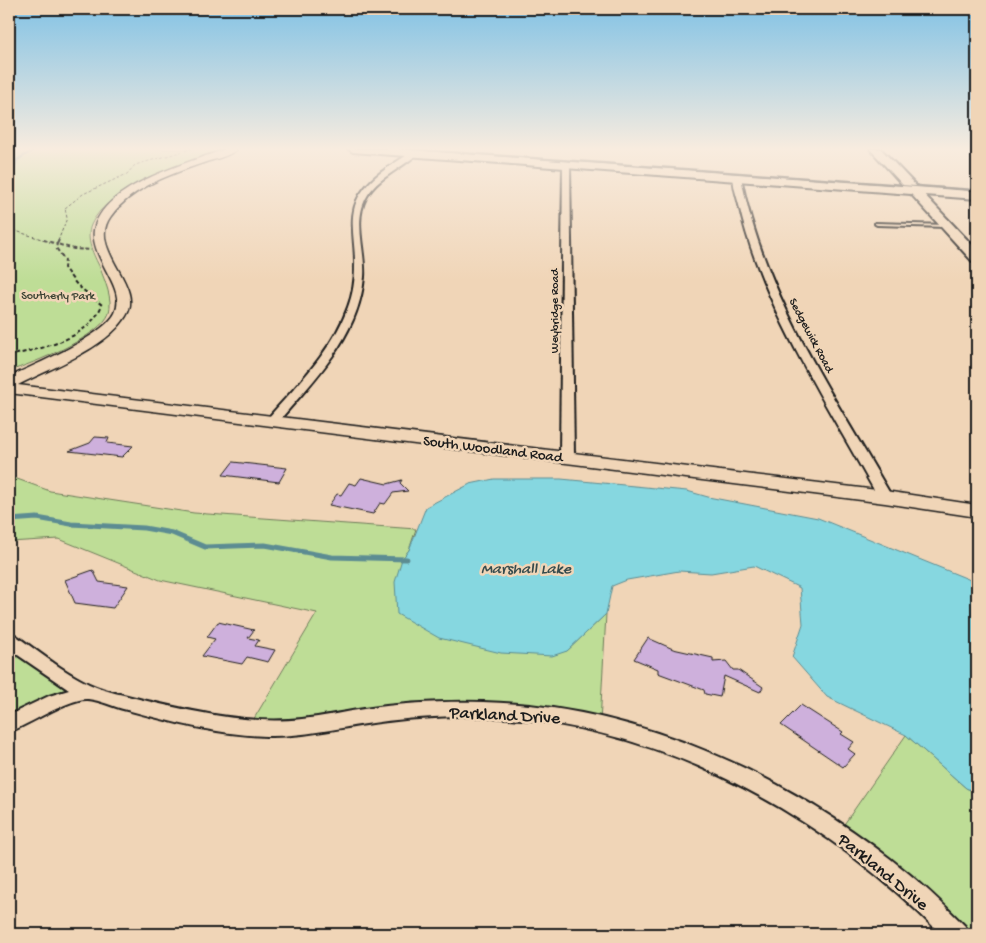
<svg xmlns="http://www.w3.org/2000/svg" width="986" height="943" viewBox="0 0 986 943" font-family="'Gochi Hand',sans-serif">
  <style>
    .green { fill: #bedd96; stroke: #6d7c59 }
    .water { fill: #86d7e0; stroke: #5c8c92 }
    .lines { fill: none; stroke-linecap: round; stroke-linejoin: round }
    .stream-far1 { stroke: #5c8c92; stroke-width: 2.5 }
    .stream { stroke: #5c8c92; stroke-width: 5 }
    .building { fill: #ceb0dc; stroke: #1c1c1c }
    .service-casing { stroke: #1c1c1c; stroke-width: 4 }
    .minor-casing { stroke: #1c1c1c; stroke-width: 4 }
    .tertiary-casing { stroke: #1c1c1c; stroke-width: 3 }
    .secondary-casing { stroke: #1c1c1c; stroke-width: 4 }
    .primary-casing { stroke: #1c1c1c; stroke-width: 4 }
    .path-far1 { stroke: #1c1c1c; stroke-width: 1; stroke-dasharray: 3 2; stroke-linecap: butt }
    .path { stroke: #1c1c1c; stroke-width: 2; stroke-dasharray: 4 2.5; stroke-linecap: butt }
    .service { fill: #f0d5b7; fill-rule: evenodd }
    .minor { fill: #f0d5b7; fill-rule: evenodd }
    .tertiary { fill: #f0d5b7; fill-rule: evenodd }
    .secondary { fill: #f0d5b7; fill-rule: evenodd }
    .primary { fill: #f0d5b7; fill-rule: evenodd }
    .tram { stroke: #1c1c1c; stroke-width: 1 }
    .labels { text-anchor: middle; stroke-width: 5; stroke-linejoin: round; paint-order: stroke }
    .far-park-label { font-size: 12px; fill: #3c4334; stroke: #f0d5b7 }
    .far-street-label { font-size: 12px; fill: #1c1c1c; stroke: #f0d5b7 }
    .street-label { font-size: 15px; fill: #1c1c1c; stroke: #f0d5b7 }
    .water-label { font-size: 16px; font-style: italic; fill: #364b4d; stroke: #f0d5b7 }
    .near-street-label { font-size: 18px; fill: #1c1c1c; stroke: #f0d5b7 }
  </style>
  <rect width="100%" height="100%" fill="#f0d5b7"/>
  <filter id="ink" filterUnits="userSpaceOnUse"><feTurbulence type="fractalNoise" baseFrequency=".02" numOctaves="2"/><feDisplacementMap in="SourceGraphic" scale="10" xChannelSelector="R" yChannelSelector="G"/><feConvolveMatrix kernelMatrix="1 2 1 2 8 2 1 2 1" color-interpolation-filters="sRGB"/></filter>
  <g filter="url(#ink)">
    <g class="green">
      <path d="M9,149H224C188,163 107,186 91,225C85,240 94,255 100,268C105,282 113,298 109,313C102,336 32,364 9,371Z"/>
      <path d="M9,476L50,491L194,513L416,529L409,550L402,559L567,651L606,614L600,723L502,709L249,727L317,613L160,580L59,539L9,542Z"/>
      <path d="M9,640L39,662L88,691L56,701L9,724Z"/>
      <path d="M906,735L966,788L977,793V934H957L895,875L838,833Z"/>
    </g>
    <path class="water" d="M494,479H561L687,491L708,497L818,518L968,579L977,586V793L966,788L906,735L827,697L792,657L803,624L800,588L754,566L711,573L679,571L627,580L612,586L606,614L567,651L552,656L501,653L439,638L397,614L395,582L402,559L409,550L426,507L470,484Z"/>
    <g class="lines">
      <path class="stream-far1" d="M9,175L14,169L17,160L35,149"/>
      <path class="stream" d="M9,520L37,518L71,524L144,528L172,533L205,547L265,545L332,557L407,559"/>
    </g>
    <g class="building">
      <path d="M95,437L109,438L107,443L133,446L122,457L69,451L90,443Z"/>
      <path d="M233,462L287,468L279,482L223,475Z"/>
      <path d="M361,478L387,484L402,480L400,483L408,491L393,493L385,504L380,503L373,514L329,505L337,494L341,495L349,483L356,485Z"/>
      <path d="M93,570L99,582L128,586L113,608L75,603L65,580Z"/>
      <path d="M218,622L254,630L248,638L259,640L255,646L275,650L268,662L247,657L242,664L202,656L215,639L207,637Z"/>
      <path d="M648,638L673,649L713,658V662L726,661L733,670H738L763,687L760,692L724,676L720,697L705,694L704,690L658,673V669L634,659Z"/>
      <path d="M801,705L843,732L841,734L854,742L848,749L855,754L843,767L781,725Z"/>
    </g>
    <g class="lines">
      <g class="service-casing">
        <path id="service" d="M875,223L947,225L949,226L947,227L877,225L875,224Z"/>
      </g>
      <g class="minor-casing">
        <g id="minor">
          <path d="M412,152L418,153C402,169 377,177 366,198C353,222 366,252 364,277C359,336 314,380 277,423H269L267,420L269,417C298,384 333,350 348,307C353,294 355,280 355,266C356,239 345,212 364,189C376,173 395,163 412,152Z"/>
          <path d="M563,163L570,165L574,457L567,461L560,457Z"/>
          <path d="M734,175L741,177C763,294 834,396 892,497L890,500H880L878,497C829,408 761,304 739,205C737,196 732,184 734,175Z"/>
          <path d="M9,634L15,635C39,652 62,671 89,684C106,692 125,695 143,700C195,712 249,725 302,719C323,717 343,712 364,709C403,703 443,701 483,702C638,706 789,775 908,873C928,889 947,908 965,926L969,934H941C813,805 642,714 456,716C426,717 396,719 366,724C332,729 300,737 266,736C219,735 172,722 127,710C114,707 100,700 88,699C71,697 28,725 9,732V715L49,696L69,690L9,649Z"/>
        </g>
      </g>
      <g class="tertiary-casing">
        <path id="tertiary" d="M225,149H237C230,156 216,159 206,162C172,174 133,186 111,216C86,249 146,285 126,316C107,348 51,368 18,385L885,491L977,505V517L885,503L9,393V377C34,365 103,337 115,313C122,298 112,282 106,270C100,258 92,244 94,230C102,185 189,163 225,149Z"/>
      </g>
      <g class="secondary-casing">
        <path id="secondary" d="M870,149H881L977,250V262L972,261Z"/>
      </g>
      <g class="primary-casing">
        <path id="primary" d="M348,149H397L977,191V199L353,152Z"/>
      </g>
      <g class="path-far1">
        <path d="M9,229L48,241"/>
        <path d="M58,241L67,218L65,208L83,194L127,174L135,165L191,149"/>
      </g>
      <g class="path">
        <path d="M59,240L57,244L74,249L91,250"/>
        <path d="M9,356C42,348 88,340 102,305L77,285L64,268L65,260L56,248L57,244L44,240"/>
      </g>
      <use href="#service" class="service"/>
      <use href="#minor" class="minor"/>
      <use href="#tertiary" class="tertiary"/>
      <use href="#secondary" class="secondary"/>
      <use href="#primary" class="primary"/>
      <path class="tram" d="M402,149L977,191"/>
    </g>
  </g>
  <linearGradient id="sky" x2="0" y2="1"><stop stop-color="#81c2e5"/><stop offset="0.53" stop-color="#f8ecdf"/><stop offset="1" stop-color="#f8ecdf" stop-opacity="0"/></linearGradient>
  <rect width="986" height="281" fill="url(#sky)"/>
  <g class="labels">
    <g class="far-park-label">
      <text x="58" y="299">Southerly Park</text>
    </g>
    <g class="far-street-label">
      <text transform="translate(554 311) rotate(-90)" y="4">Weybridge Road</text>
      <text transform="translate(812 335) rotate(62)" y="4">Sedgewick Road</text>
    </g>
    <g class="street-label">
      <text transform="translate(493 448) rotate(7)" y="5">South Woodland Road</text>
    </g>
    <g class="water-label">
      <text x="526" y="573">Marshall Lake</text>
    </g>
    <g class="near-street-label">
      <text transform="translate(505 714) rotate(3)" y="6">Parkland Drive</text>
      <text transform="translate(884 871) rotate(39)" y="6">Parkland Drive</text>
    </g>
  </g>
  <rect width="986" height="943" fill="none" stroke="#f0d5b7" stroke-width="30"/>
  <rect x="15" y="15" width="956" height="913" fill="none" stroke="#1c1c1c" stroke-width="2" filter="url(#ink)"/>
</svg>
